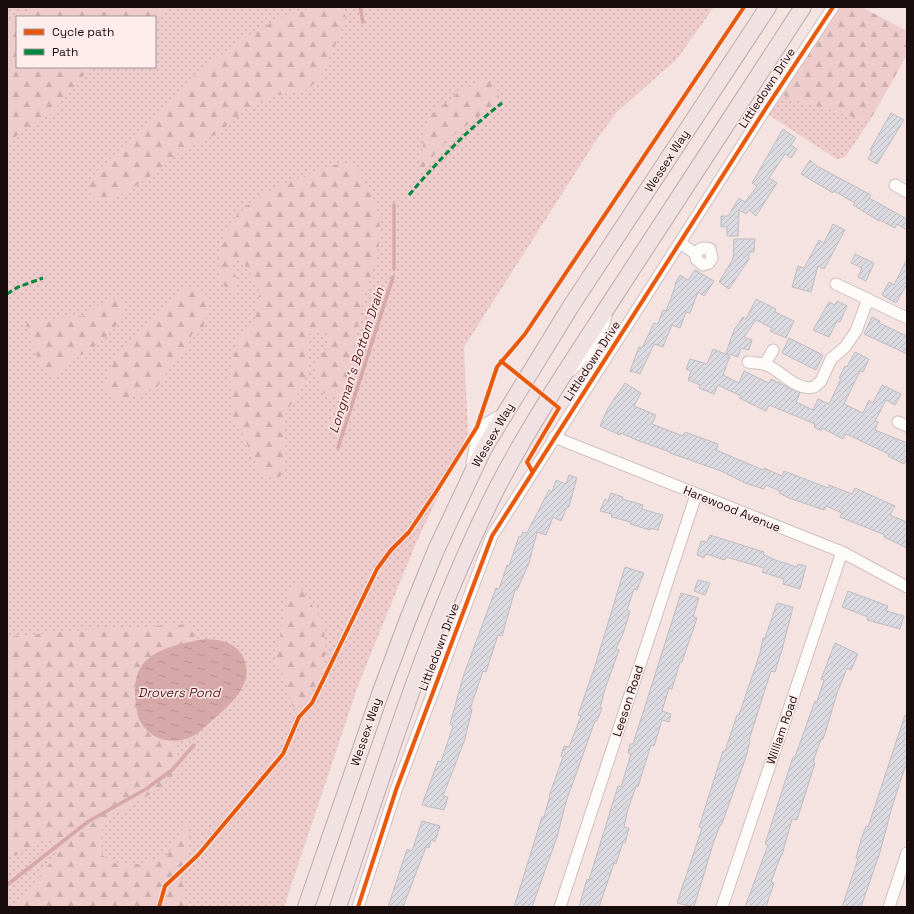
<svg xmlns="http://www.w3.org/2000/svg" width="914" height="914" viewBox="0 0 914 914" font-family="'Space Grotesk',sans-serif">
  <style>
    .grass { fill: url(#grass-dots); fill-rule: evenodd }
    .forest { fill: url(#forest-firs) }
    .water { fill: url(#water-ripples) }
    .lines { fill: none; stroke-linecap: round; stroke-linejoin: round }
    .stream { stroke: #d6a8a7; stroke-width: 3.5 }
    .building { fill: url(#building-hatch); stroke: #c0bcc0 }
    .minor-casing { stroke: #cfc0bf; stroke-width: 13 }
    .highway-casing { stroke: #bfaaa9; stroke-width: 18 }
    .minor { stroke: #fefbfb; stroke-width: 11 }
    .highway { stroke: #f0e2e2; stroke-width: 16 }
    .quiet { stroke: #00873e; stroke-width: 3; stroke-dasharray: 6 3; stroke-linecap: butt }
    .cycleway-casing { stroke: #feedec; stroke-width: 6 }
    .cycleway { stroke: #e8590c; stroke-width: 4 }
    .labels { text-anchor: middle; stroke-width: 3; stroke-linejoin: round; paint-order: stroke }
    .street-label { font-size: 12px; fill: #190c0c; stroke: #feedec }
    .water-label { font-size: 13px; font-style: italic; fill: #5c171d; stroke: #feedec }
  </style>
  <defs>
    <pattern id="grass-dots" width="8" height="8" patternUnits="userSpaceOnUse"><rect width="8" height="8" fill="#edcccb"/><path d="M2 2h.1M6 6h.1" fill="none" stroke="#cbaead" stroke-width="1.8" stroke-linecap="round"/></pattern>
    <pattern id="forest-firs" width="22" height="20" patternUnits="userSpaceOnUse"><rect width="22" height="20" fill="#edcccb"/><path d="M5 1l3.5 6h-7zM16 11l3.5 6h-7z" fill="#cbaead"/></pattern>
    <pattern id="water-ripples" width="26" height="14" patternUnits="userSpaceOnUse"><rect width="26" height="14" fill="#d6a8a7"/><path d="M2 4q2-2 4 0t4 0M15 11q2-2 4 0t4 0" fill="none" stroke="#b78f8f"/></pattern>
    <pattern id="building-hatch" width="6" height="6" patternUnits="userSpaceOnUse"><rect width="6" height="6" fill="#dbdae1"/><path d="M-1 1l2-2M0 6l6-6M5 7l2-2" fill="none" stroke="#bbbac0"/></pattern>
  </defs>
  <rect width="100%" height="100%" fill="#f5e3e2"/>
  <g class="grass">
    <path d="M7,7H714L677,59L617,112L597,139L464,347L468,433L416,543L359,683L284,907H7ZM17,17H155V67H17Z"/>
    <path d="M782,95L869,122L845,157L839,159L835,158L769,115Z"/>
  </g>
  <g class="forest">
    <path d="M36,7H169L155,20V17H17V67H91L50,115L33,123L7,143V20Z"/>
    <path d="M315,7H340L346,16L338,39L319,80L306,90L278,95L252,104L217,134L184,149L147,179L110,201L90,198L91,177L199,72L239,41L281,17Z"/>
    <path d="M837,7H862L907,31V55L869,122L782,95Z"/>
    <path d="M486,79L496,88L499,97C490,112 470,122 456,133C441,145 430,160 418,175L428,116C450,102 459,87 486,79Z"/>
    <path d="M335,165H351C371,186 384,216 379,245C375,268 365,290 360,313C355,338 353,364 350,389L338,396L323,393C316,374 310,365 327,349V328L317,333L309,334L307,373L302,388L286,412L284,432L286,451L284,466L279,479L267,477L257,467L242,432L232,417L230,375L236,342L254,325L260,291L243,261L235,260L231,267L236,277L237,288L232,295C219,281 218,273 221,253C222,247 222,235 226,229C251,191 295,180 335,165Z"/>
    <path d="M191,288L202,290L208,297V313L203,328L194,331L189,340L187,351L173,364L157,387L121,401L112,398L104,386C110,371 116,355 127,343C137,332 150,324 159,315C170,304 176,291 191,288Z"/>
    <path d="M121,297L126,307L114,329L93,348L72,359L53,376C47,370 40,363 36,355C32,345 32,335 26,325L29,321L84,316L107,300Z"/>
    <path d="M298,585L323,621L326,649L321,675L308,698L294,710L282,672L274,665L289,592Z"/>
    <path d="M192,624L196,634L192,641L167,649L159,738L174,741L179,770L157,790L104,821L101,835L102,855L113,863L138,864L166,857L186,823L190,834L188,861L178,875L185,889L186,907H13L21,900L56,855L53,840L40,839L15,856L7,849V637L84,630Z"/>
  </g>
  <path class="water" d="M207,639C221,640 234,642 242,655C260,688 219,713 198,733C179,746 152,743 140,721C136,713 136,702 135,694C135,683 136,673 143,664C157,647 187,642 207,639Z"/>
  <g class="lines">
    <g class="stream">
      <path d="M360,7L363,22"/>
      <path d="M394,269V205"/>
      <path d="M338,448L393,277"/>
      <path d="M7,885L89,821L146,789L172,770L194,745"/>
    </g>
  </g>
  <g class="building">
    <path d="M891,113L904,120L877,164L868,159L872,151L870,150Z"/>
    <path d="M783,129L796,138L791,145L797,149L791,158L785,154L769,178L777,183L756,216L749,210L746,214L739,210L738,236H727V227H721V216H728L739,198L745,202L757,186L752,183Z"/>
    <path d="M810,160L817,166L871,195L869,198L907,219V230L897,224L895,228L880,220L879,221L853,205L855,203L834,191L833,193L801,174Z"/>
    <path d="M833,224L845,230L824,269L818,266L811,292L792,287L798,266L804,268L819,240L824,243Z"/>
    <path d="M734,239H755L754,252H749V259L729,289L719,282L733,259Z"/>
    <path d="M855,254L874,263L866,281L858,277L862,268L851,263Z"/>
    <path d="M907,259V284L896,303L882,295L889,282L894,285Z"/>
    <path d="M695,270L714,281L704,296L698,292L690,313L686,312L680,328L672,325L663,347L654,344L640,374L630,371L639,347L642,348L654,323L658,324L663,310L666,311L676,284L675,283L680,275L688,280Z"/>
    <path d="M756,299L776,309L775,312L794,321L786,338L770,331L772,328L756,320L744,337L752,340L749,350L741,348L738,357L726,353L734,330L743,317L746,319Z"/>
    <path d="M837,301L847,306L840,322L837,321L829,337L813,330L829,302L835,305Z"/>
    <path d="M872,317L880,321L879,323L907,336V354L864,334Z"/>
    <path d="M789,338L823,355L816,370L782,353Z"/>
    <path d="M713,349L730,356L723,375L739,383L744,371L769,383L771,379L800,393L796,402L813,410L818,399L829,404L841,379L839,378L845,366L847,367L855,352L869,359L863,372L860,371L844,404L863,413L869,400L873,403L882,385L901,394L895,405L886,400L875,421L878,422L875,430L907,443V458L904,464L888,456L889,454L846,434L843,439L822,428L821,431L814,427L815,424L769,405L766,411L739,398L741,396L718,385L714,394L699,388L700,385L688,380L691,371L686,369L690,359L707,364Z"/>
    <path d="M625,383L641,393L634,406L656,415L652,424L683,436L685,432L718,444L716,450L763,470L764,468L782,476L784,471L828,488L829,485L852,494L855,488L895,506L890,515L907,522V548L884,537L885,535L840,517L842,513L826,506L824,510L789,498L779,493L780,491L766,485L764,489L745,483L721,471L670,453V452L639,441L621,433L620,435L600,426L608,408Z"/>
    <path d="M569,475L577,478L569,507H567L561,521L553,517L546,535L537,532L529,563L517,590H515L502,636L498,635L486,672L483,671L470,709H472L465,739L443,796L448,797L444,810L422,805L438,761L441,762L453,726L450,724L464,674L496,588L499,589L507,565L509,566L519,536L521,537L523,532L527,533L549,490L552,492L556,480L566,484Z"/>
    <path d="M611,493L623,497L622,499L643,505L642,509L663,515L658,530L650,528V530L630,524L631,522L611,517L612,514L600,511L605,499L608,501Z"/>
    <path d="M710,535L764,552L763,554L775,560L797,567L798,564L806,566L800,589L783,584L784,579L762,572L764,568L726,557L725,560L706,554L704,558L697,555L701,541L707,542Z"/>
    <path d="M625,567L644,573L637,590L634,589L627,610L630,611L624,631L616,649L619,650L605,689L600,708H602L597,721H595L566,802L557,837L532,907H514L542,817H544L550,796H549L563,757L561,756L564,746L569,747L581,716L578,715L595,666Z"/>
    <path d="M698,580L710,583L705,595L694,591Z"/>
    <path d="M848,591L888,606L886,611L904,616L900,629L867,620L868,617L842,607Z"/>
    <path d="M681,593L699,598L693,617L697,618L694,627L682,662H680L678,669L672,689L669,688L662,711L671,714L669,722L662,720L654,746L651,745L638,787L636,786L628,809L624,827L629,828L625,843L623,842L616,864L614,863L599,907H579L587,879L589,880L618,786L621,787L631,754L628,753L630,744H633Z"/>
    <path d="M777,603L793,607L782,650L775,672L771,671L769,677L749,740L750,741L746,757L721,826L720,825L713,844L694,907L677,903L702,828L699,827L723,751H725L737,715H739L760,653L763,638H765Z"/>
    <path d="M835,643L858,654L851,670L847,668L837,693L827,727L823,739H821L813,762L815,763L797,820L792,819L782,855H781L771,882L774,883L766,907H745L768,845L765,844L793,757H795L815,701L817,702L824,680L821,679Z"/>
    <path d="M905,715L907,716V767H905L892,807L880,852L861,907H842L858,859L856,858L861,840L866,826L868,827Z"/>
    <path d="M422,821L440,826L435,842L431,840L429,848L426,847L403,907H388L407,849L412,851Z"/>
  </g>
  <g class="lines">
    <g class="minor-casing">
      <g id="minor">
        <path d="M895,185L907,192"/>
        <path d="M680,243L696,254C699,248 704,247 710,249L712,258L709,263L703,265L696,259V254"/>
        <path d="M836,284L907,318"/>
        <path d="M748,362C753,363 759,363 764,364C781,369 795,392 814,387L821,381L831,359L845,347L856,331L868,299"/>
        <path d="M765,364L773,350"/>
        <path d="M570,371C587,357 600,339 606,317"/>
        <path d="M898,422L907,426"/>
        <path d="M554,437L842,552L907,587"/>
        <path d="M472,464L476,442L487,423L505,413"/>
        <path d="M358,907L396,790L492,536L766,108L833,7"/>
        <path d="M560,907L696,495"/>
        <path d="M722,907L842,552"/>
        <path d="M889,907L907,853"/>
      </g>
    </g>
    <g class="highway-casing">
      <g id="highway">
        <path d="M306,907L380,694L408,619L436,550L484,448L571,306L768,7"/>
        <path d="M338,907C386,766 430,620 498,486C531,423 571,363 610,303C674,204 739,106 803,7"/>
      </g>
    </g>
    <use href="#minor" class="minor"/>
    <use href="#highway" class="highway"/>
    <g class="quiet">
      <path d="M409,195C438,161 467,130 502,103"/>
      <path d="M7,294L18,287L43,278"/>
    </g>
    <g class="cycleway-casing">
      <g id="cycleway">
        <path d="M501,361L559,408L527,462L532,471"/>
        <path d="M159,907L165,886L198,855L283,754L299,717L312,703L377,569L391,550L409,532L436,492L477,427L497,367L525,334L744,7"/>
        <path d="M358,907L396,790L492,536L766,108L833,7"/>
      </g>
    </g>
    <use href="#cycleway" class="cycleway"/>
  </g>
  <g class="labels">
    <g class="street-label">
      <text transform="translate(767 88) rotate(-57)" y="4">Littledown Drive</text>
      <text transform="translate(667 161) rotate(-57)" y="4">Wessex Way</text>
      <text transform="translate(592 361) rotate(-57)" y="4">Littledown Drive</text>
      <text transform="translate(493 435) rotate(-60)" y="4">Wessex Way</text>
      <text transform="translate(732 509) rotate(22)" y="4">Harewood Avenue</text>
      <text transform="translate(439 647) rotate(-69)" y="4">Littledown Drive</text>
      <text transform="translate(628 701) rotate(-72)" y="4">Leeson Road</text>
      <text transform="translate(782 730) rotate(-71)" y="4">William Road</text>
      <text transform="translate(366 732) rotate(-71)" y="4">Wessex Way</text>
    </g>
    <g class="water-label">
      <text transform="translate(356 360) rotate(-72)" y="5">Longman's Bottom Drain</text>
      <text x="179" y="697">Drovers Pond</text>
    </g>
  </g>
  <rect width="914" height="914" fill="none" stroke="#190c0c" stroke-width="16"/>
  <rect x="16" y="16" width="140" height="52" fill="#feedec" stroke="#a29392"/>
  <rect x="24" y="29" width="20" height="6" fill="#e8590c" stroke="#a29392"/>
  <text x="52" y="36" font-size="12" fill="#190c0c">Cycle path</text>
  <rect x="24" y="49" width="20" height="6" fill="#00873e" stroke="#a29392"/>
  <text x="52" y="56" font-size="12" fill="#190c0c">Path</text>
</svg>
